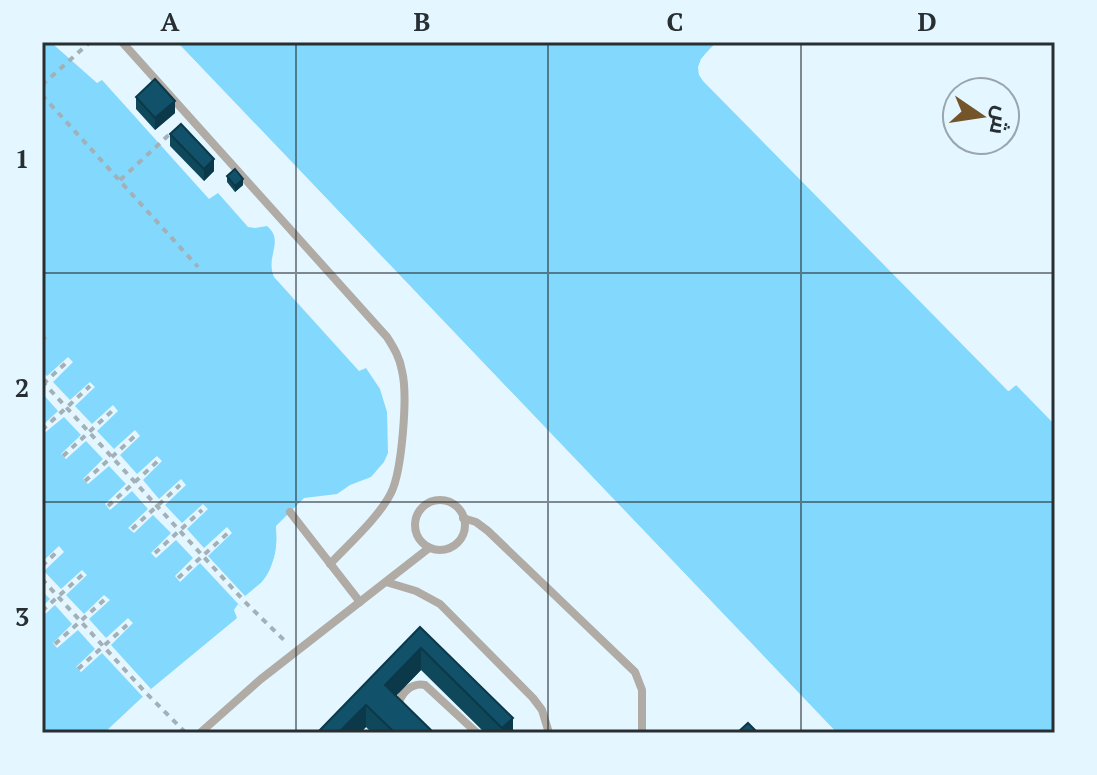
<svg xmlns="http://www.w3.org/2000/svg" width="1097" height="775" viewBox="0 0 1097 775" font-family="'PT Serif',Cairo,serif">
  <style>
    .water { fill: #83d8fd }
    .pier { fill: #e4f6ff }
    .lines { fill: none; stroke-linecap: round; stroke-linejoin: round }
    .path { stroke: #a2b0b7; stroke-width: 4; stroke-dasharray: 6 6; stroke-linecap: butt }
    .service { stroke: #b0aba5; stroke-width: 8 }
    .wall { fill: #0f475b }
    .shaded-wall { fill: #0c394a }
    .building { fill: #11526a; stroke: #0c394a; stroke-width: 2 }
    .grid { fill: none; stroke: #282f32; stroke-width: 2; stroke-opacity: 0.55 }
    .neatline { fill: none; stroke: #282f32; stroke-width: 3 }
    .grid-label { font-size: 26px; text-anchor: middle; font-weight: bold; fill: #282f32 }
  </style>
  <rect width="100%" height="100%" fill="#e4f6ff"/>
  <g class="water">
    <path d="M42,42H51L54,45L97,83L102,80L209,199L218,193L248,227L255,228L267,226C285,241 265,256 274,277L359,371L366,368L380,389L387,412L388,453L384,462L371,477L350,485L337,494L304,498L276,526C278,546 275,566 262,582C252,594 247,593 242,608L238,604L234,610L237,618L151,689L104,733H42Z"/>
    <path d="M177,42H717C707,52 697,59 699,74L1009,391L1016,385L1055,425V733H837Z"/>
  </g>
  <g class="pier">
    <path d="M173,42H177L837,733H832Z"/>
    <path d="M717,42H721L704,61L702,67L706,79L1008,386L1013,382L1016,385L1008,391L703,81L699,75L698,67L701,59Z"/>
    <path d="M68,357L73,362L53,382L70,400L90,382L95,387L75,406L92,424L113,405L118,411L97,431L114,449L135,430L140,436L120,455L137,474L157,456L162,461L143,480L159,499L181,479L186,485L165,505L182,523L203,504L208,509L187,529L204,548L227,527L232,533L208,556L245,596L262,582L269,573L276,552L277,539L276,526L281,532L280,553L272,575L242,608L200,563L180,582L175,576L193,558L176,540L156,558L151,553L171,533L153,515L134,533L128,528L148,509L132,491L110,510L105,504L126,484L109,466L88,484L83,479L103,459L86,441L66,459L61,454L81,435L64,417L42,435V426L58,411L42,393V371L47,376Z"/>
    <path d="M59,546L64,552L44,571L61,589L82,570L87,575L66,595L84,614L104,595L110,600L89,619L106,638L128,618L133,623L111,645L151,689L143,697L102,653L81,672L76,667L95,649L78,630L57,648L53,643L72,624L55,605L42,617V607L50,599L42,591V562Z"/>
  </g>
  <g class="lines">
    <g class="path">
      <path d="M42,85L90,42"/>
      <path d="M42,95L198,267"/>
      <path d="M120,180L172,132"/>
      <path d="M42,340L46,337"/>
      <path d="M42,381L247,604L286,642"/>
      <path d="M43,384L68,361"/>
      <path d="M42,430L90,386"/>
      <path d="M63,456L112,411"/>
      <path d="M85,481L135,436"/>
      <path d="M108,506L158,461"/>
      <path d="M132,529L180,485"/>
      <path d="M155,553L202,510"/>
      <path d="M42,566L59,550"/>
      <path d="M178,578L228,533"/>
      <path d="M42,579L146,693L186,733"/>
      <path d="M42,611L82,575"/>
      <path d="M55,644L104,600"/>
      <path d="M78,669L127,625"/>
    </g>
    <g class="service">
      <path d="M122,42L387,337C394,348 400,358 402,371C408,395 402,471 391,493C379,517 349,544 330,564"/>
      <circle cx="440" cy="525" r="25"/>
      <path d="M290,512L360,602"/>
      <path d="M463,518L476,522L488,531L635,672L642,690V733"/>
      <path d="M386,582L416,591L440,604L533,698L542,710L549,733"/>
      <path d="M399,708C398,694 412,682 425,685L477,733"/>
      <path d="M200,733L261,679L429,548"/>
    </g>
  </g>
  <g class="wall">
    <path d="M136,97L175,113L155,130L136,109Z"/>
    <path d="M170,134L214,171L204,181L170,146Z"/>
    <path d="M227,176L243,185L235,192L227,182Z"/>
    <path d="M420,627L513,733H485L421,670L396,696L434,733H372L366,727L360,733H317Z"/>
  </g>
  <g class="shaded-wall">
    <path d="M175,101V113L155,130V118Z"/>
    <path d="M214,159V171L204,181V169Z"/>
    <path d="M243,179V185L235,192V186Z"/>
    <path d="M421,648V670L385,707V685Z"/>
    <path d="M366,705V727L360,733H338Z"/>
    <path d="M513,718V733H502V728Z"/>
  </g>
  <g class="building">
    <path d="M155,79L175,101L155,118L136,97Z"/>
    <path d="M181,124L214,159L204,169L170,134Z"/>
    <path d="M235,169L243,179L235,186L227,176Z"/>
    <path d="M420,627L513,718L502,728L421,648L385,685L434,733H395L366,705L338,733H317Z"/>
    <path d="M748,723L758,733H737Z"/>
  </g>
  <path class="grid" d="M296,42V733M548,42V733M801,42V733M42,273H1055M42,502H1055"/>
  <rect width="1097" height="775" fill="none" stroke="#e4f6ff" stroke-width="88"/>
  <g transform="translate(981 116) rotate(103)"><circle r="38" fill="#e4f6ff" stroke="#99a6ad" stroke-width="2"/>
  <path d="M0-6L14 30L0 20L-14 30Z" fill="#735529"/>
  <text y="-12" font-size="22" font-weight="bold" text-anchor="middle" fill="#282f32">ش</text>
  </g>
  <rect x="44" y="44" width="1009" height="687" class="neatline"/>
  <g class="grid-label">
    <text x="170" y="31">A</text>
    <text x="422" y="31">B</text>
    <text x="675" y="31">C</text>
    <text x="927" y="31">D</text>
    <text x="22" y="168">1</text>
    <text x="22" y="397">2</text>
    <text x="22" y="626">3</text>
  </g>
</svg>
